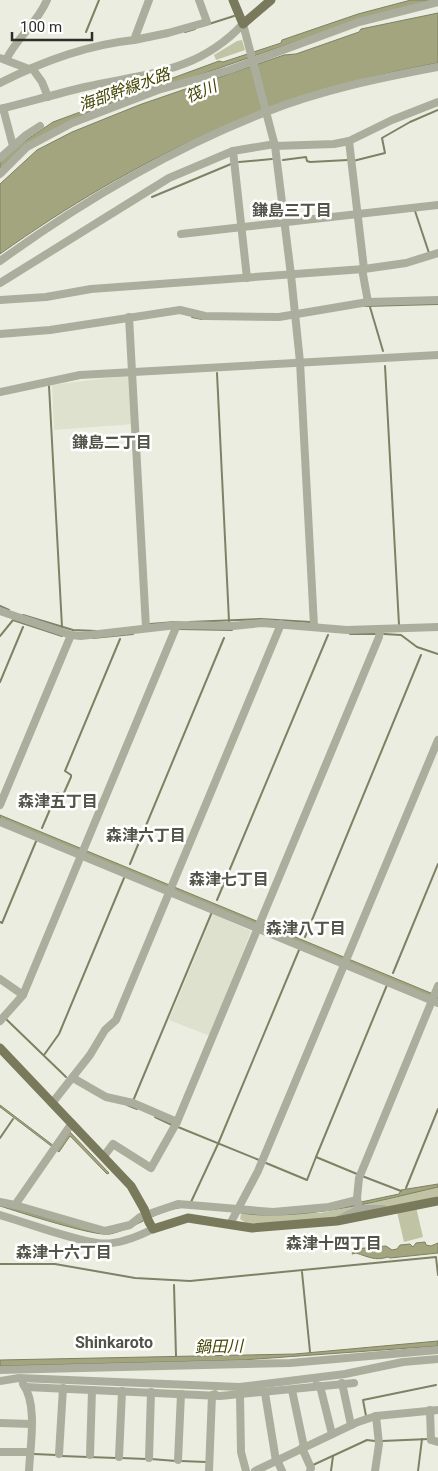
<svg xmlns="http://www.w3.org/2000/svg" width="438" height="1471" viewBox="0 0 438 1471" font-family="Roboto,'Noto Sans JP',sans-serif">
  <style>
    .built { fill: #dfe1cf }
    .green { fill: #c1c3a5 }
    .water { fill: #a2a57e; stroke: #7f8164 }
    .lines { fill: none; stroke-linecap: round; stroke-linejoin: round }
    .stream { stroke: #7f8164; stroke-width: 2 }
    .minor { stroke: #acae9d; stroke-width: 8 }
    .major { stroke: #787a5b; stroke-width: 9 }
    .major-bridge { stroke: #787a5b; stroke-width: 9 }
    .labels { text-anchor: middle; stroke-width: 5; stroke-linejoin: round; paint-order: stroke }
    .water-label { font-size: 16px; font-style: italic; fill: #434400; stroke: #fff }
    .neighbourhood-label { font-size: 16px; font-weight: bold; fill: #525349; stroke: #fff }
  </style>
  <rect width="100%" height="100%" fill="#ecede1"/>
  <g class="built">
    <path d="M131,375L134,424L54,430L52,385Z"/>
    <path d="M213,914L251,931L210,1036L169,1020Z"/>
  </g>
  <g class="green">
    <path d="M242,40L245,50L216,60L214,55L237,41Z"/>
    <path d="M438,1187V1196C413,1205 389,1207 362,1207L360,1205Z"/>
    <path d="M356,1206L336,1218L265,1224L255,1223L249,1225L240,1219L241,1214L320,1213Z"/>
    <path d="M416,1207L423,1237L404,1242L397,1212Z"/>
  </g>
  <g class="water">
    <path d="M411,0H432C356,20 282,46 208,72C137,96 54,113 0,169V162L13,149L53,122L219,61L223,62L281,43L282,40L358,14Z"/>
    <path d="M438,13V63C274,92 135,158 0,254V184L37,150L72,132L139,105L284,55L296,54L359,32L361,29Z"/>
    <path d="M0,815L438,996V1000L0,819Z"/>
    <path d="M0,1105L58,1149L70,1132L109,1173L107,1174L70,1136L59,1152L0,1107Z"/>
    <path d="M438,1184V1187C382,1200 328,1215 270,1215C242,1216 215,1206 188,1207C159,1208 137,1228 110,1234C95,1237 19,1212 0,1206V1204C20,1210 95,1234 110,1231C137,1226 157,1207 185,1205C212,1204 240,1213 268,1213C313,1214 355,1203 399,1194L401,1190Z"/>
    <path d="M425,1242L426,1245L431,1246L438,1243V1253L390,1258L388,1257C375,1261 369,1257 356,1253L352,1254L355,1249L386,1246L392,1250L397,1249L400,1245L410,1244L413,1247L416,1243Z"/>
    <path d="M438,1341V1346L243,1360L0,1366V1360L295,1354Z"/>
  </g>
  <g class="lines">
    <g class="stream">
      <path d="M209,24L234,16"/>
      <path d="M86,32L99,0"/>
      <path d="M185,32L195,29"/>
      <path d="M283,160L306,157L307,161L310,162L348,160"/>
      <path d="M353,161L385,153L382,138L410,122L438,110"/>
      <path d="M239,162L272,159"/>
      <path d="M152,197L231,164"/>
      <path d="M415,211L429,253"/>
      <path d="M365,306L438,304"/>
      <path d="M370,307L383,351"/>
      <path d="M192,317L202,319"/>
      <path d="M385,366L399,625"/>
      <path d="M217,373L229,621"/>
      <path d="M49,386L62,627"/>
      <path d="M0,606L9,610"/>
      <path d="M23,615L73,630L96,631"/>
      <path d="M189,622L261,619L310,622"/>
      <path d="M150,624L175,622"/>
      <path d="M179,629L232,630"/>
      <path d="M350,634H375"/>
      <path d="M384,634L401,635L417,647L438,654"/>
      <path d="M0,636L13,620L62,636"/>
      <path d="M93,638L133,634"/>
      <path d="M0,682L23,627"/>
      <path d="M42,828L57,793L63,795L71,777V775L65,771L120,639"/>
      <path d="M130,864L224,638"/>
      <path d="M217,900L328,635"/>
      <path d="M0,922L2,923L37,839"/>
      <path d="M305,937L421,655"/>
      <path d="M393,973L438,864"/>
      <path d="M6,1019L66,1077"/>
      <path d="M44,1055L59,1034L124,878"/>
      <path d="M133,1101L212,912"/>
      <path d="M127,1105L137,1109"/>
      <path d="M155,1117L172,1125"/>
      <path d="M178,1127L259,1160"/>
      <path d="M0,1138L13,1119"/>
      <path d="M316,1157L387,985"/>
      <path d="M266,1163L307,1180L316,1157L357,1174"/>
      <path d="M362,1176L401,1191"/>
      <path d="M406,1188L438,1109"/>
      <path d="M191,1202L218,1144L299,950"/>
      <path d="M0,1264H55L135,1278L190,1281L436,1257L438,1275"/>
      <path d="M302,1272L310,1352"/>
      <path d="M174,1285L176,1356"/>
      <path d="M366,1416L363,1400L436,1385"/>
      <path d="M382,1441L429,1439"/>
      <path d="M34,1454L56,1455"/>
      <path d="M61,1456L116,1458"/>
      <path d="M121,1458L146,1459"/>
      <path d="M151,1459L176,1461"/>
      <path d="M181,1461L206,1462"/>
      <path d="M313,1465L367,1440L375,1441"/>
      <path d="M331,1471L333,1456"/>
      <path d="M418,1471L422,1439"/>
    </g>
    <g class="minor">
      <path d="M243,24L275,146L291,275L300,362L314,626"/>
      <path d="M134,40L168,33L207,22L199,0"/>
      <path d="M0,58L29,69"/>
      <path d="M6,60C17,37 37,24 47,0"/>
      <path d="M32,68L42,82L48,97"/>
      <path d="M0,83C43,61 86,45 134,40L149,0"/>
      <path d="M3,108L13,146"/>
      <path d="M0,109C28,102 56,94 85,87C147,73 197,73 243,24"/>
      <path d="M349,141L364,269"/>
      <path d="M275,146L334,144L349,141L392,120L438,102"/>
      <path d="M233,151L247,278"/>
      <path d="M0,158L26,135L40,126"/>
      <path d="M0,174L27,147L72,123L158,90L229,70L359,22L438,2"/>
      <path d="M181,234L438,205"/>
      <path d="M0,261C83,201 171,149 266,112C321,90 380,78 438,67"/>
      <path d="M362,269L368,302"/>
      <path d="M0,283L169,178L233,151L275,144"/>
      <path d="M0,300L46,297L91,289L364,269L406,263L438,253"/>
      <path d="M129,317L146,628"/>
      <path d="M0,334L50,330L180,310L205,316L279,317L368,302L438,300"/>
      <path d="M0,392L80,375L438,355"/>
      <path d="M0,611L71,635L81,636L177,625L233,626L262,623L347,630L438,627"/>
      <path d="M0,805L71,635"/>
      <path d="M0,822L438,1003"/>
      <path d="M0,979L23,995"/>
      <path d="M0,1021L23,995L177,625"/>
      <path d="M73,1078L106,1097L133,1103L177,1122"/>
      <path d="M53,1102L90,1055L105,1030L116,1020L281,624"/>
      <path d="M104,1156L113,1144L151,1168L177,1122L379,637L380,630"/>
      <path d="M0,1202L15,1205L72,1123"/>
      <path d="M15,1205L105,1231L130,1225L140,1217L178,1204L273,1212L329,1207L357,1200"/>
      <path d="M388,1211L383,1209H359L357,1198L359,1178L438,986"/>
      <path d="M0,1215C31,1224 66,1238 97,1243C115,1246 137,1237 153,1229"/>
      <path d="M338,1220L359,1209"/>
      <path d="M230,1224L258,1171L438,740"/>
      <path d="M0,1370L290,1363L438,1350"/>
      <path d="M0,1381L19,1378L240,1387L345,1374L403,1362L438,1359"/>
      <path d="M342,1383L351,1425"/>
      <path d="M23,1384C38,1404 30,1447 29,1471"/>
      <path d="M316,1385L320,1386L332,1434"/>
      <path d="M26,1387L220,1396L354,1383"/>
      <path d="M292,1390L304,1447"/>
      <path d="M265,1393L276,1461"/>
      <path d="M240,1396L241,1452L246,1471"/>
      <path d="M430,1410L431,1440L438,1442"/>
      <path d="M0,1423L31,1424"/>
      <path d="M302,1448L311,1468L310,1471"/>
      <path d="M0,1452H29"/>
      <path d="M59,1454L63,1388"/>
      <path d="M90,1455L92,1390"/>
      <path d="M119,1457L122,1391"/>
      <path d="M149,1458L151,1392"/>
      <path d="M178,1460L181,1394"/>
      <path d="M277,1460L282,1471"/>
      <path d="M209,1471L212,1395L215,1394"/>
      <path d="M255,1471L358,1422L376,1416L438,1410"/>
      <path d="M375,1471L379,1444L376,1416"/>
    </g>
    <g class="major">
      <path d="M233,0L243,24L271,0"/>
      <path d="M0,1048L131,1186L144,1209"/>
      <path d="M149,1222L153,1229L188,1218L252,1228L337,1221L438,1201"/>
    </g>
    <path class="major-bridge" d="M144,1209L149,1222"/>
  </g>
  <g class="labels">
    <g class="water-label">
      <text transform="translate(124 89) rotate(-20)" y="6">海部幹線水路</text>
      <text transform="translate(201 91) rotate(-23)" y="6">筏川</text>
      <text transform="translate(219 1346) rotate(-1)" y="6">鍋田川</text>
    </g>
    <g class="neighbourhood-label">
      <text x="292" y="216">鎌島三丁目</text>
      <text x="112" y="448">鎌島二丁目</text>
      <text x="58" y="807">森津五丁目</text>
      <text x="146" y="841">森津六丁目</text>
      <text x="229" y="885">森津七丁目</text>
      <text x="306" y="934">森津八丁目</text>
      <text x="334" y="1249">森津十四丁目</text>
      <text x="64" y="1258">森津十六丁目</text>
      <text x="114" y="1348">Shinkaroto</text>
    </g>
  </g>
  <path d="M12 32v8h80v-8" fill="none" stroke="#2d2d29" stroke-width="2.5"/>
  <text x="20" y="32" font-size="15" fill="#2d2d29" stroke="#ffffff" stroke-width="4" paint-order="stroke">100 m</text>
</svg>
